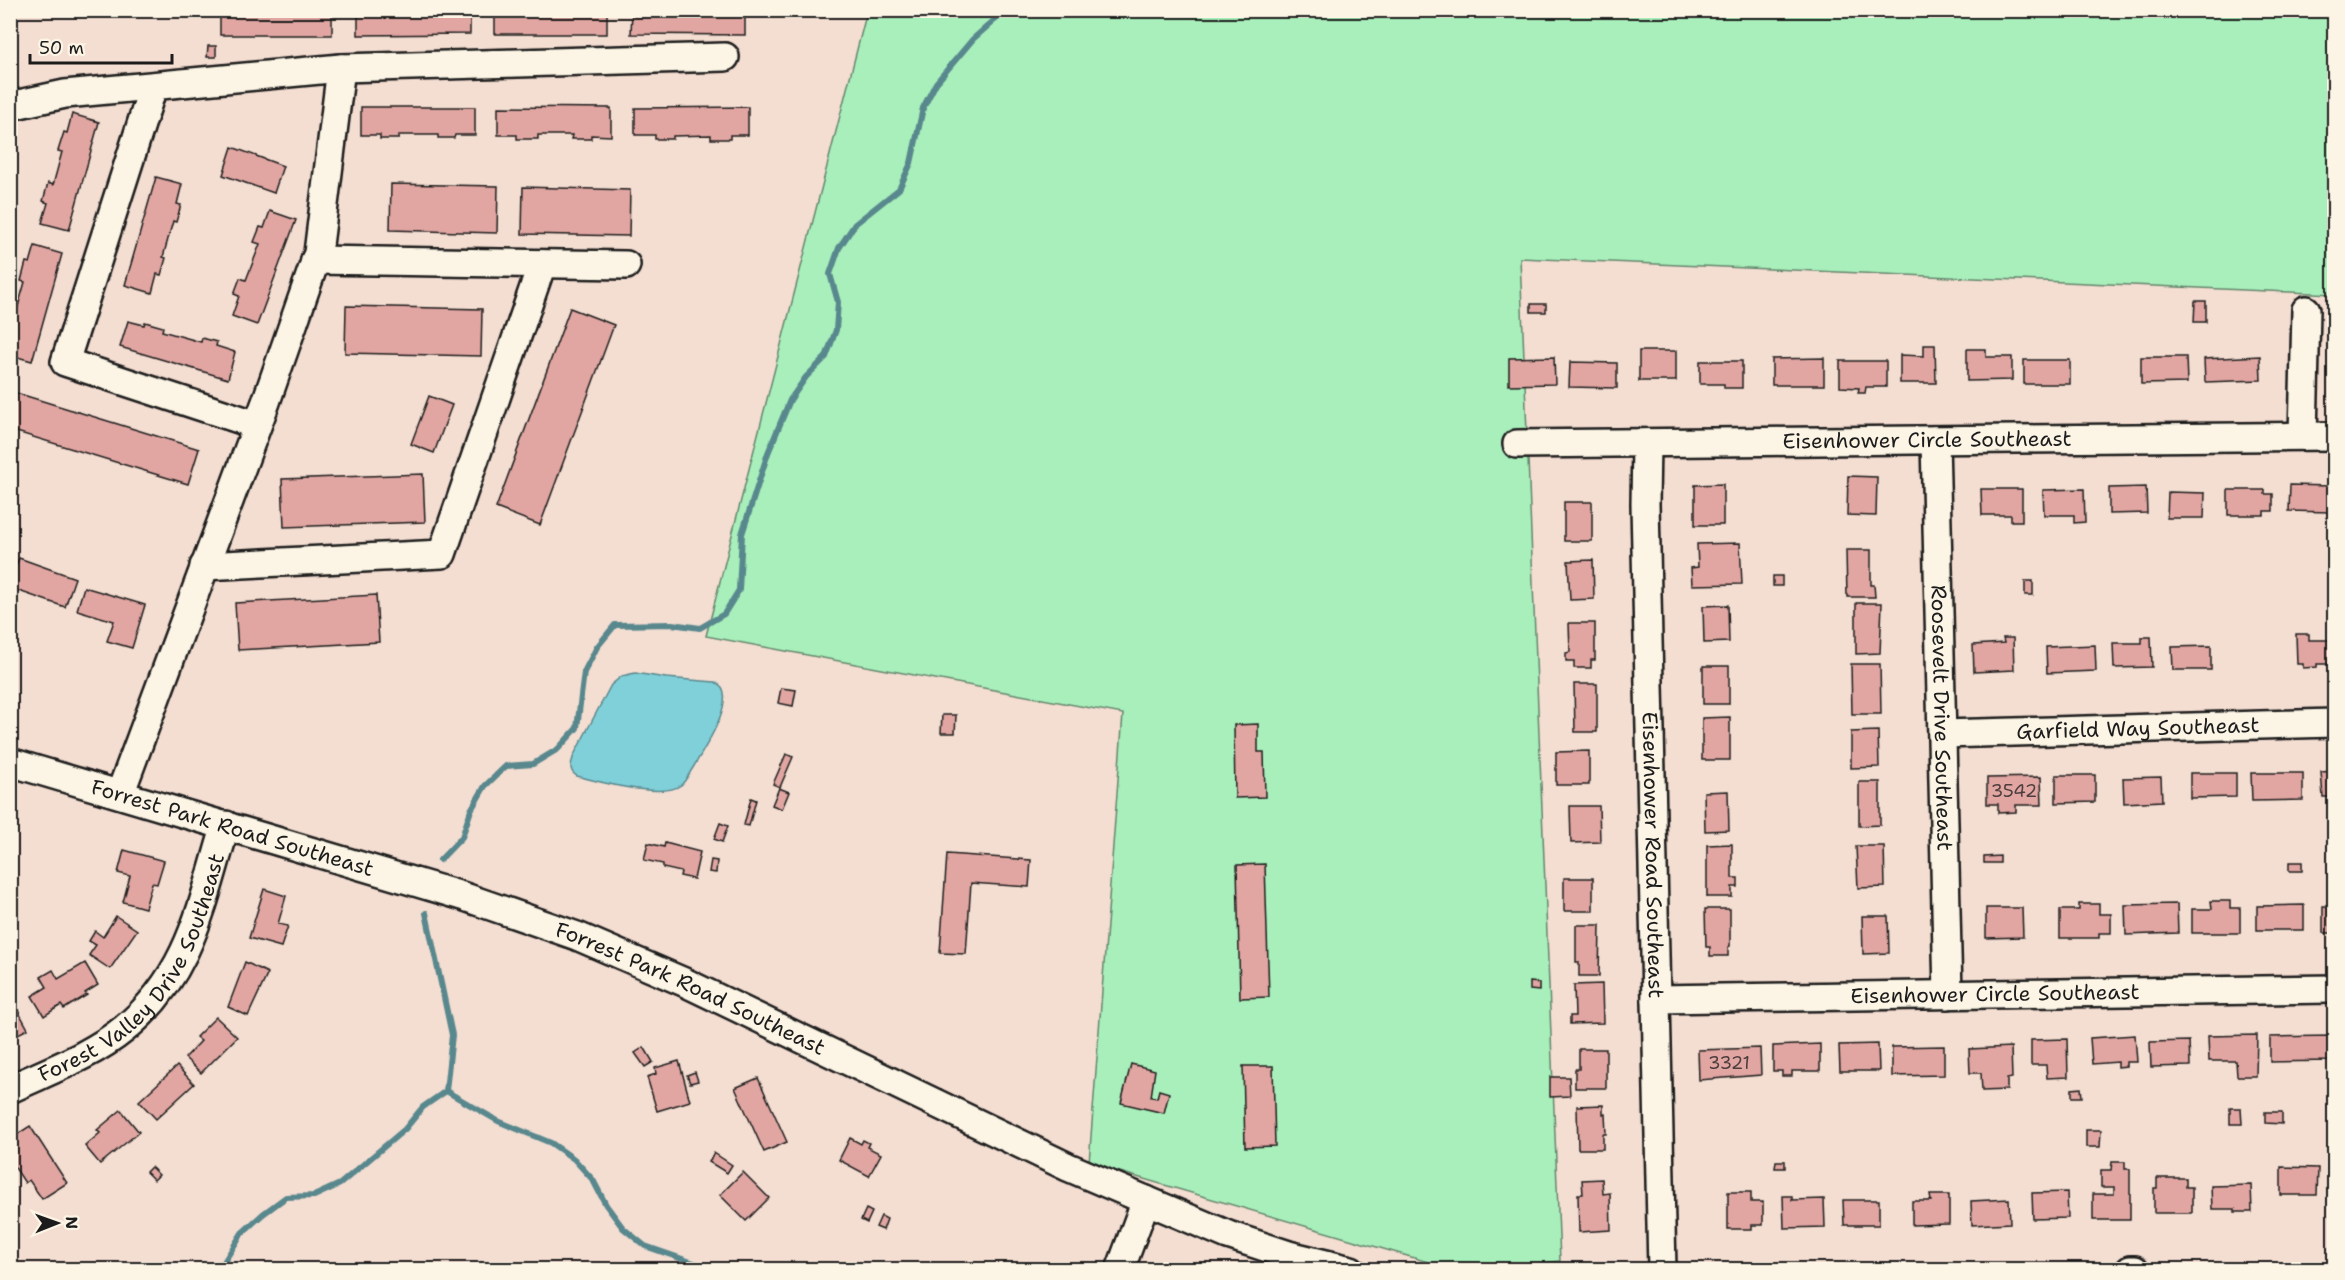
<svg xmlns="http://www.w3.org/2000/svg" width="2345" height="1280" viewBox="0 0 2345 1280" font-family="'Shantell Sans',sans-serif">
  <style>
    .green { fill: #a9efbb; stroke: #62866c; stroke-width: 1.5 }
    .water { fill: #80d0d9; stroke: #58888d; stroke-width: 1.5 }
    .lines { fill: none; stroke-linecap: round; stroke-linejoin: round }
    .stream { stroke: #58888d; stroke-width: 6 }
    .building { fill: #e1a6a2; stroke: #1c1c1c; stroke-width: 1.5 }
    .minor-casing { stroke: #1c1c1c; stroke-width: 32 }
    .minor { stroke: #fcf5e5; stroke-width: 27 }
    .labels { text-anchor: middle; stroke-width: 6; stroke-linejoin: round; paint-order: stroke }
    .number-label { font-size: 18px; fill: #4d3e3e }
    .street-label { font-size: 21px; fill: #1c1c1c; stroke: #fcf5e5 }
  </style>
  <rect width="100%" height="100%" fill="#f4ddd1"/>
  <filter id="ink" filterUnits="userSpaceOnUse"><feTurbulence type="fractalNoise" baseFrequency=".0167" numOctaves="2"/><feDisplacementMap in="SourceGraphic" scale="12" xChannelSelector="R" yChannelSelector="G"/><feConvolveMatrix kernelMatrix="1 2 1 2 8 2 1 2 1" color-interpolation-filters="sRGB"/></filter>
  <g filter="url(#ink)">
    <path class="green" d="M867,11H2334V294L1520,258L1560,1261L1494,1269H1452L1089,1163L1123,714L706,636Z"/>
    <path class="water" d="M635,673L666,678L715,682C742,692 703,751 694,766C690,772 686,781 681,785C663,799 599,782 577,776C568,771 571,764 574,755L611,685L622,676Z"/>
    <g class="lines">
      <g class="stream">
        <path d="M440,860L462,837L471,810L485,786L506,766L533,764L558,749L577,728L584,672L597,647L615,625L672,624L700,628L724,614L739,590L742,534L768,453L790,400L806,377L826,357L836,330L838,302L830,274L839,248L855,224L899,189L911,163L923,108L936,83L973,39L1006,10"/>
        <path d="M426,913L452,1035L446,1091"/>
        <path d="M446,1091L498,1121L551,1143L574,1159L593,1180L606,1205L623,1228L645,1246L714,1270"/>
        <path d="M219,1270L242,1233L263,1214L286,1197L314,1196L340,1184L405,1129L423,1107L446,1091"/>
      </g>
    </g>
    <g class="building">
      <rect x="220" y="10" width="112" height="25"/>
      <path d="M358,10H470V34L358,35Z"/>
      <rect x="495" y="10" width="112" height="24"/>
      <path d="M632,10H745V35L631,34Z"/>
      <path d="M208,46H216V57H207Z"/>
      <path d="M361,107H475V135H455L454,138H438V135H399V139H380V135H361Z"/>
      <path d="M498,107L611,108V136L591,135V139H571L572,135H538V139H517V135H498Z"/>
      <path d="M748,107V135H730V139H711V135L673,136V139H655V135H635V108Z"/>
      <path d="M72,114L99,122L69,230L42,223L48,203L43,201L48,183L53,185L62,152L58,151L64,132L67,133Z"/>
      <path d="M232,147L283,166L274,193L223,175Z"/>
      <path d="M156,177L182,184L177,204L181,205L176,222L173,221L163,257L166,258L161,275L157,274L152,293L125,285Z"/>
      <path d="M391,184L498,186L497,233L390,230Z"/>
      <path d="M523,187L630,190L629,236L522,234Z"/>
      <path d="M270,211L296,220L257,325L232,316L239,296L234,294L240,278L246,280L260,244L254,242L260,227L264,228Z"/>
      <path d="M35,246L62,254L32,361L10,355V321L12,316L15,317L25,282L21,281L26,262L30,263Z"/>
      <path d="M2195,301H2206V322H2194Z"/>
      <rect x="1531" y="304" width="15" height="8"/>
      <path d="M346,306L482,309L481,356L345,353Z"/>
      <path d="M570,308L614,325L540,525L496,508Z"/>
      <path d="M128,321L144,325L145,322L163,327L162,331L201,342L202,338L217,342L216,346L235,352L228,379L120,347Z"/>
      <path d="M1924,345H1935L1936,383H1900V355L1924,356Z"/>
      <path d="M1967,349H1986V357H2012V380L1967,381Z"/>
      <rect x="1639" y="351" width="37" height="30"/>
      <path d="M2260,356L2261,380L2205,382L2204,359Z"/>
      <path d="M1554,357L1555,384L1509,385V358Z"/>
      <path d="M2141,357H2186L2187,383L2141,384Z"/>
      <path d="M1824,358V385H1772V359Z"/>
      <rect x="2024" y="360" width="46" height="24"/>
      <path d="M1700,361H1742V388H1724V384H1700Z"/>
      <path d="M1840,361H1886V387H1866L1865,393H1858L1859,388L1840,387Z"/>
      <path d="M1570,362L1617,363V388L1569,387Z"/>
      <path d="M10,391L199,449L188,484L10,430Z"/>
      <path d="M429,396L452,405L434,453L411,444Z"/>
      <path d="M423,474L425,522L284,527L282,479Z"/>
      <path d="M1848,476L1877,477L1876,516L1847,515Z"/>
      <path d="M1723,484V525H1695V485Z"/>
      <path d="M2290,485L2330,486V512L2289,511Z"/>
      <path d="M2146,487L2147,513L2109,514V488Z"/>
      <path d="M1981,489H2022V521H2011V515H1982Z"/>
      <path d="M2084,489L2085,522L2074,523V515H2044L2043,490Z"/>
      <path d="M2228,490H2265V494H2273V511H2264V515H2228Z"/>
      <path d="M2168,492L2205,493L2204,518H2167Z"/>
      <rect x="1564" y="502" width="28" height="39"/>
      <path d="M1740,543L1742,584L1692,585L1691,568L1698,567L1697,544Z"/>
      <path d="M1846,550H1871V585H1874L1875,597H1847Z"/>
      <path d="M19,558L75,578L65,607L10,588V582Z"/>
      <path d="M1593,560L1594,599L1570,600L1568,561Z"/>
      <rect x="1773" y="576" width="9" height="10"/>
      <rect x="2025" y="581" width="8" height="14"/>
      <path d="M84,587L145,605L132,648L107,641L114,621L77,610Z"/>
      <path d="M376,595L379,642L238,650L235,603Z"/>
      <path d="M1856,603H1882L1880,653L1856,654Z"/>
      <path d="M1728,605L1729,642L1704,643L1703,606Z"/>
      <path d="M1569,623H1595V660H1591V668H1574V661H1566V653L1570,652Z"/>
      <path d="M2296,634H2309V640H2334V664H2317V667L2303,668V664H2297Z"/>
      <path d="M2142,637H2151L2152,667L2114,668L2113,643H2142Z"/>
      <path d="M2003,638H2013L2014,670L1974,672L1973,645L2004,643Z"/>
      <path d="M2095,645L2096,671L2047,673L2046,647Z"/>
      <path d="M2211,646V670H2173L2172,647Z"/>
      <path d="M1851,664H1880L1881,714H1852Z"/>
      <rect x="1703" y="666" width="26" height="38"/>
      <path d="M1574,684H1597V732H1575Z"/>
      <path d="M781,688L796,690L793,706L778,703Z"/>
      <path d="M942,715H956L955,733H941Z"/>
      <path d="M1730,717V760H1702V718Z"/>
      <path d="M1258,724V752H1264L1265,797L1235,798L1234,725Z"/>
      <path d="M1878,731L1879,767L1851,768V732Z"/>
      <path d="M1589,751V785H1556V752Z"/>
      <path d="M786,754L793,757L780,787L773,784Z"/>
      <path d="M2334,771V797H2323L2321,772Z"/>
      <path d="M2190,773H2236V797L2190,798Z"/>
      <path d="M2251,773H2303V800L2252,801Z"/>
      <path d="M2056,775H2095V802L2056,803Z"/>
      <path d="M2041,777L2042,805H2016V812L1998,813V804H1987V778Z"/>
      <path d="M2161,777L2162,801L2124,803L2123,778Z"/>
      <path d="M1859,782H1880V825L1859,826Z"/>
      <path d="M779,788L789,792L782,809L772,805Z"/>
      <path d="M1728,791L1729,830L1705,831L1704,792Z"/>
      <path d="M751,798L756,800L749,826L744,825Z"/>
      <path d="M1570,806H1599L1600,842L1571,843Z"/>
      <path d="M720,823L728,826L722,842L714,839Z"/>
      <path d="M648,843L664,847L665,843L700,852L694,879L680,876L681,872L663,868V864L644,860Z"/>
      <path d="M1732,844V878H1738V887H1732V897H1707V845Z"/>
      <path d="M1856,846H1884L1885,887L1858,888Z"/>
      <path d="M124,850L164,861L157,884L152,883L145,908L123,902L130,876L118,873Z"/>
      <path d="M947,854L1031,860L1029,887L971,883L966,954L940,953Z"/>
      <path d="M2000,856V863H1984V857Z"/>
      <path d="M711,860L717,861L716,873L709,872Z"/>
      <rect x="2289" y="862" width="13" height="9"/>
      <path d="M1265,864L1269,997L1240,998L1237,865Z"/>
      <rect x="1564" y="878" width="29" height="33"/>
      <path d="M264,889L286,896L278,924L288,926L281,947L249,938Z"/>
      <path d="M2211,901H2230V908H2240V933H2192V909H2212Z"/>
      <path d="M2079,904H2099V914H2111V933H2099V938H2060V910H2079Z"/>
      <path d="M2177,904L2178,933L2126,935L2125,905Z"/>
      <path d="M2304,905V930H2257V906Z"/>
      <rect x="2323" y="906" width="11" height="27"/>
      <path d="M1986,908H2022L2023,937L1986,938Z"/>
      <path d="M1705,909H1730V946L1728,947V956H1710V947H1706Z"/>
      <path d="M116,916L137,930L110,969L89,955L96,945L89,941L95,931L103,937Z"/>
      <path d="M1862,916H1888L1889,953L1863,954Z"/>
      <path d="M1576,925H1600L1599,976H1579V962H1576Z"/>
      <path d="M245,962L268,973L248,1016L228,1007Z"/>
      <path d="M85,963L98,985L85,993L87,995L64,1009L61,1005L44,1016L32,996L47,987L41,977L53,970L58,979Z"/>
      <path d="M1530,982L1539,983V991L1530,990Z"/>
      <path d="M1602,984L1603,1023L1570,1024V1016H1575L1574,985Z"/>
      <path d="M15,1005L28,1029L10,1038V1007Z"/>
      <path d="M216,1017L237,1037L201,1073L185,1058L201,1041L196,1037Z"/>
      <path d="M2135,1035L2137,1062H2126V1066L2118,1067V1062L2092,1064L2090,1038Z"/>
      <path d="M2257,1035L2256,1076H2237L2236,1061H2209L2208,1036Z"/>
      <path d="M2334,1036V1061L2270,1062V1037Z"/>
      <path d="M2067,1039L2068,1077L2047,1078L2046,1065H2031V1040Z"/>
      <path d="M2189,1041L2190,1066L2151,1067L2150,1042Z"/>
      <path d="M1820,1044V1071H1792V1076H1782V1071H1773V1046Z"/>
      <path d="M1878,1044L1879,1071H1840L1839,1045Z"/>
      <path d="M1944,1046V1075L1892,1076V1047Z"/>
      <path d="M644,1047L653,1062L645,1067L635,1053Z"/>
      <path d="M2011,1047L2012,1078L2007,1079V1090L1982,1091L1981,1073H1970L1969,1049Z"/>
      <path d="M1760,1048L1761,1075L1699,1080L1698,1050Z"/>
      <path d="M1579,1049H1606V1088H1575V1069H1579Z"/>
      <path d="M679,1061L690,1101L657,1111L647,1077L656,1074L655,1068Z"/>
      <path d="M1131,1064L1155,1070L1151,1097L1157,1098L1159,1090L1169,1093L1164,1113L1121,1103Z"/>
      <path d="M177,1066L194,1084L156,1119L139,1101Z"/>
      <path d="M1243,1066H1273L1275,1146L1245,1147Z"/>
      <path d="M695,1072L698,1081L690,1083L687,1075Z"/>
      <path d="M1550,1077H1569L1570,1096L1550,1097Z"/>
      <path d="M758,1078L787,1142L764,1152L735,1088Z"/>
      <path d="M2081,1088L2082,1097H2072V1089Z"/>
      <path d="M1603,1105V1114H1605L1606,1134H1603V1149H1578L1577,1106Z"/>
      <path d="M2230,1108H2241L2242,1124H2230Z"/>
      <path d="M121,1110L139,1132L100,1164L85,1146L100,1133L97,1130Z"/>
      <path d="M2265,1112H2282V1124L2265,1123Z"/>
      <path d="M30,1126L67,1183L42,1199L29,1180L25,1183L10,1160L13,1154L10,1150V1139Z"/>
      <path d="M2086,1130H2101L2100,1147H2086Z"/>
      <path d="M850,1138L861,1144L863,1140L869,1143L867,1147L881,1154L869,1176L839,1160Z"/>
      <path d="M714,1153L732,1165L727,1173L709,1162Z"/>
      <path d="M1776,1161H1785V1168H1775Z"/>
      <path d="M2112,1162H2125V1169H2130V1220H2093V1194H2114V1187H2101V1170H2111Z"/>
      <path d="M151,1167L159,1175L154,1180L146,1172Z"/>
      <path d="M2281,1167L2318,1168L2317,1195H2281Z"/>
      <path d="M743,1172L769,1198L746,1221L720,1195Z"/>
      <path d="M2157,1178H2186V1187H2192V1213H2154V1188H2157Z"/>
      <path d="M1602,1179L1603,1194L1610,1193L1611,1230L1579,1232L1578,1194H1583L1582,1180Z"/>
      <path d="M2251,1185L2252,1212H2235V1209H2212L2211,1186Z"/>
      <path d="M1728,1192H1751V1202H1763V1225H1752V1229H1728Z"/>
      <path d="M2067,1192L2068,1218L2033,1219L2032,1193Z"/>
      <path d="M1930,1195H1949V1224L1912,1225V1201H1931Z"/>
      <path d="M1783,1196H1792V1200L1824,1199L1825,1227L1784,1228Z"/>
      <path d="M2009,1199L2010,1223L1972,1225L1971,1201Z"/>
      <path d="M1843,1200H1879V1225H1844Z"/>
      <path d="M866,1209L872,1212L867,1223L861,1220Z"/>
      <path d="M881,1216L887,1219L883,1230L876,1227Z"/>
      <path d="M1188,1265L1213,1268V1270H1188Z"/>
    </g>
    <g class="lines">
      <g class="minor-casing">
        <g id="minor">
          <path d="M153,87L65,362L257,425"/>
          <path d="M10,106L65,94L341,68L725,57"/>
          <path d="M315,260L626,265"/>
          <path d="M2303,436L2306,310"/>
          <path id="s1" d="M1935,440L1948,995"/>
          <path id="s2" d="M1646,443L1645,504L1662,1270"/>
          <path id="s3" d="M1517,444L2334,436"/>
          <path d="M204,566L442,554L542,264"/>
          <path id="s4" d="M1942,734L2334,723"/>
          <path id="s5" d="M10,762L462,896L577,936L684,982L1068,1167L1228,1235L1289,1255L1351,1270"/>
          <path d="M120,794L266,402L318,253L341,68"/>
          <path id="s6" d="M1656,999L2334,989"/>
          <path id="s7" d="M10,1089C48,1071 91,1056 124,1029C191,975 202,903 226,825"/>
          <path d="M1120,1270L1146,1200"/>
          <path d="M2130,1270H2135"/>
        </g>
      </g>
      <use href="#minor" class="minor"/>
    </g>
  </g>
  <g class="labels">
    <g class="number-label">
      <text x="2014" y="797">3542</text>
      <text x="1729" y="1069">3321</text>
    </g>
    <g class="street-label">
      <text dy="7" stroke="none"><textPath href="#s3" startOffset="410">Eisenhower Circle Southeast</textPath></text>
      <text dy="7" stroke="none"><textPath href="#s1" startOffset="278">Roosevelt Drive Southeast</textPath></text>
      <text dy="7" stroke="none"><textPath href="#s4" startOffset="196">Garfield Way Southeast</textPath></text>
      <text dy="7" stroke="none"><textPath href="#s5" startOffset="232">Forrest Park Road Southeast</textPath></text>
      <text dy="7" stroke="none"><textPath href="#s2" startOffset="412">Eisenhower Road Southeast</textPath></text>
      <text dy="7" stroke="none"><textPath href="#s7" startOffset="182">Forest Valley Drive Southeast</textPath></text>
      <text dy="7" stroke="none"><textPath href="#s5" startOffset="718">Forrest Park Road Southeast</textPath></text>
      <text dy="7" stroke="none"><textPath href="#s6" startOffset="339">Eisenhower Circle Southeast</textPath></text>
    </g>
  </g>
  <rect width="2345" height="1280" fill="none" stroke="#fcf5e5" stroke-width="36"/>
  <rect x="18" y="18" width="2309" height="1244" fill="none" stroke="#1c1c1c" stroke-width="2" filter="url(#ink)"/>
  <g transform="translate(57 1223) rotate(89)" stroke="#fcf5e5" stroke-width="4.5" paint-order="stroke">
  <path d="M0-4.5L10 22L0 15L-10 22Z" fill="#1c1c1c"/>
  <text y="-9" font-size="16" font-weight="bold" text-anchor="middle" fill="#1c1c1c">N</text>
  </g>
  <path d="M30 54v9h142v-9" fill="none" stroke="#1c1c1c" stroke-width="3"/>
  <text x="39" y="54" font-size="18" fill="#1c1c1c" stroke="#fcf5e5" stroke-width="4.5" paint-order="stroke">50 m</text>
</svg>
